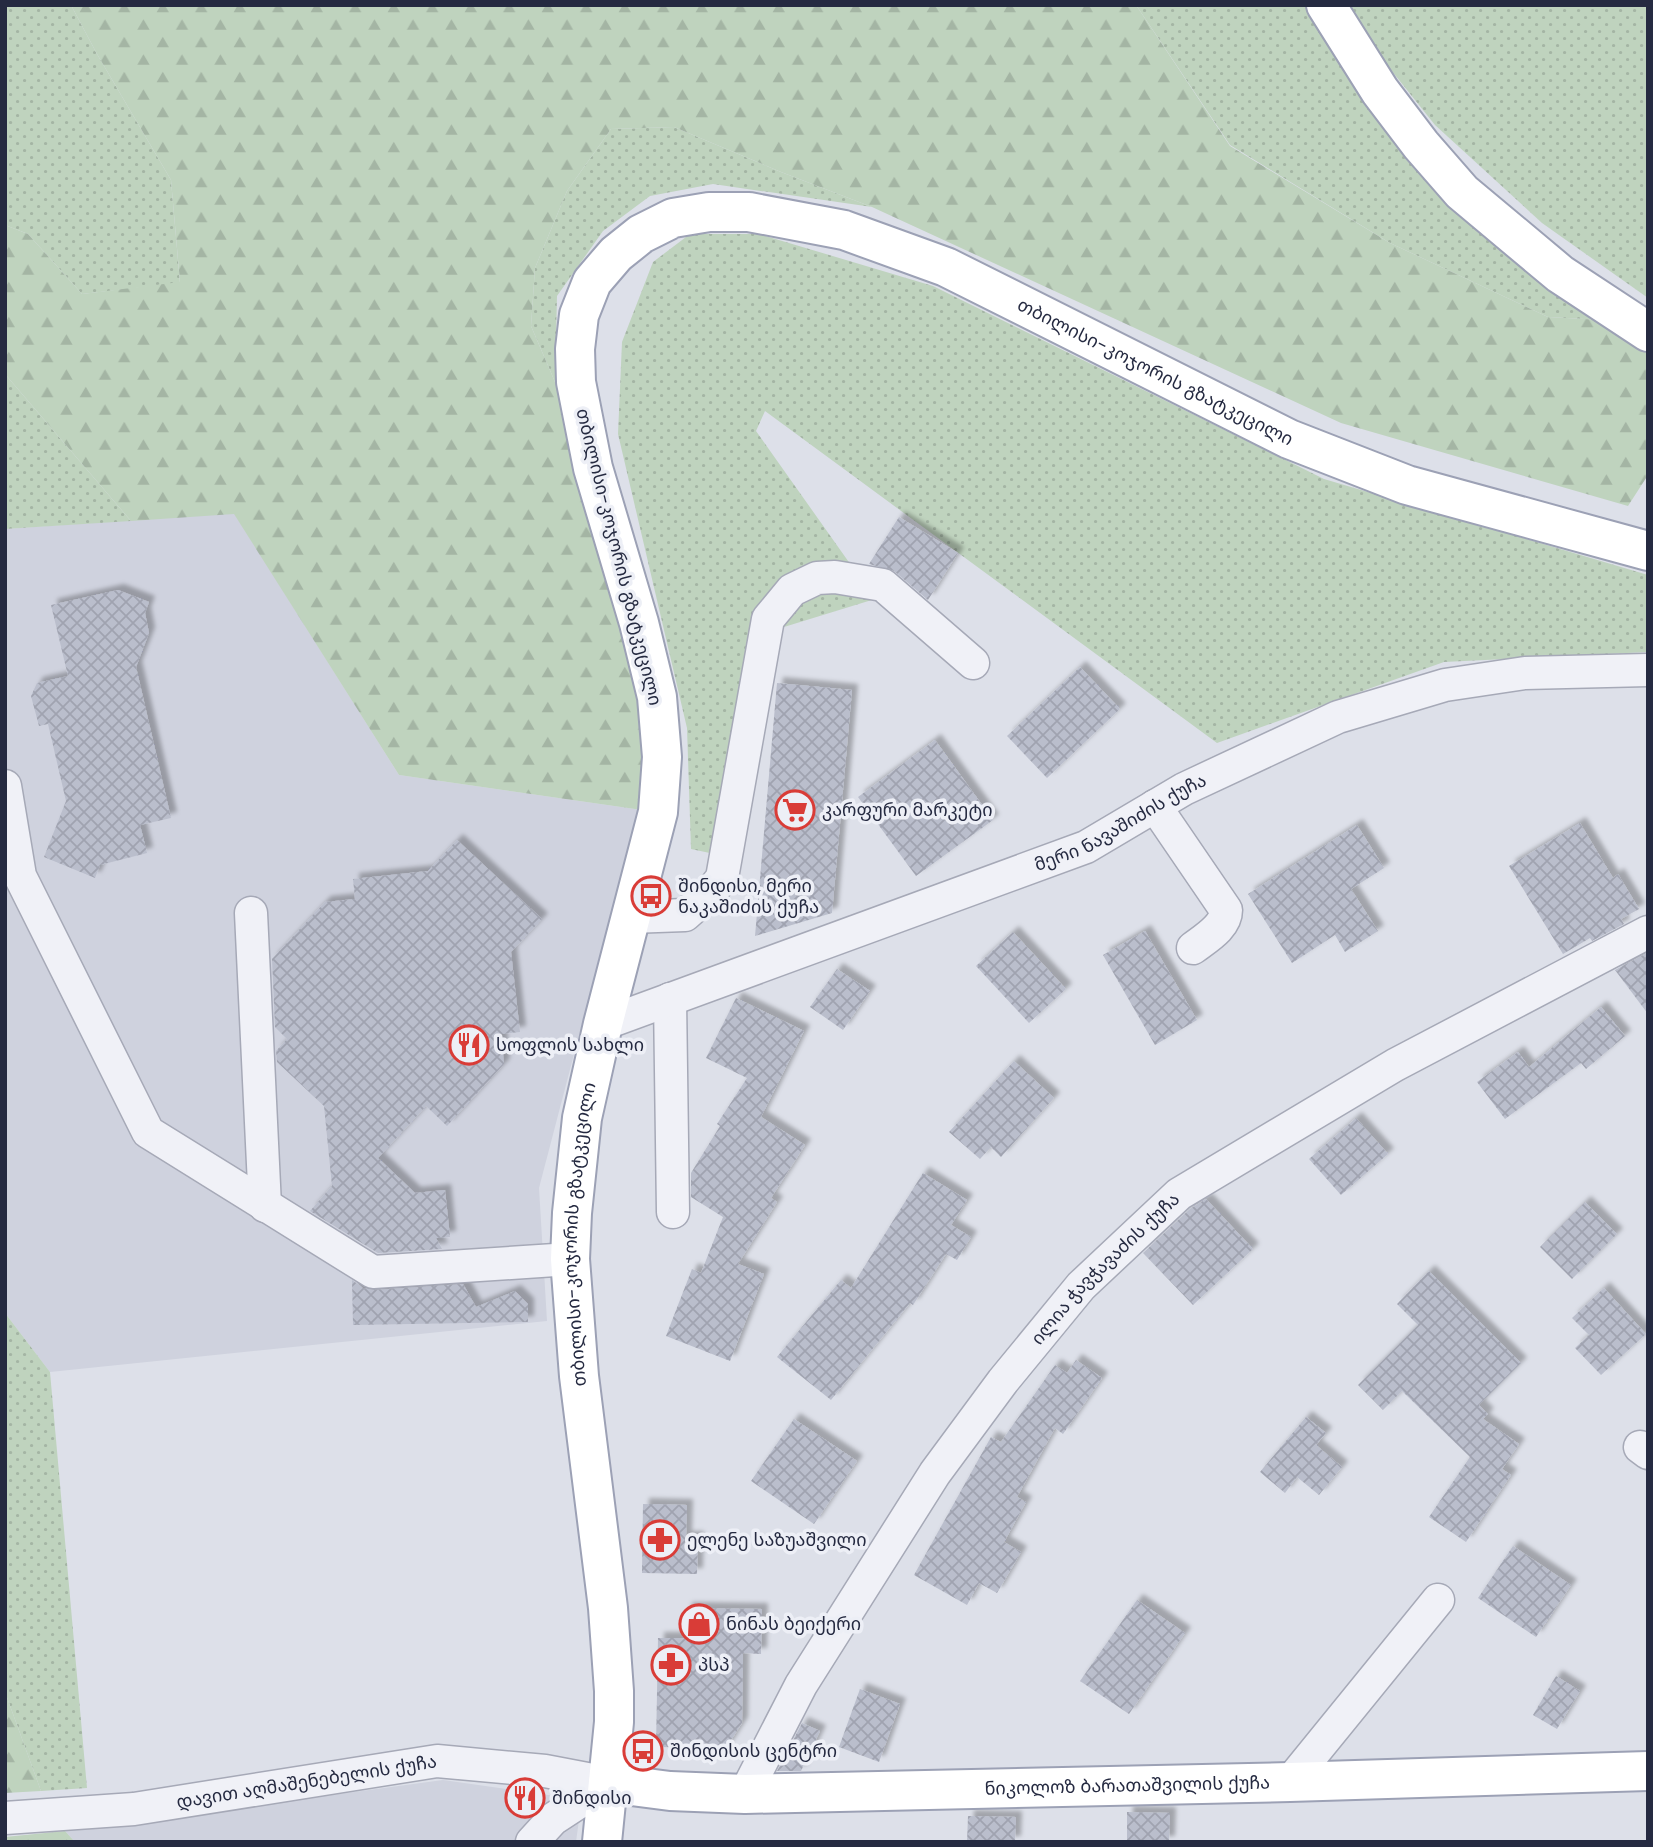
<svg xmlns="http://www.w3.org/2000/svg" width="1653" height="1847" viewBox="0 0 1653 1847" font-family="Poppins,'Noto Sans Georgian',sans-serif">
  <style>
    .built { fill: #cfd2de }
    .grass { fill: url(#grass-dots) }
    .forest { fill: url(#forest-firs) }
    .building { fill: url(#building-cross-hatch); filter: url(#shadow) }
    .lines { fill: none; stroke-linecap: round; stroke-linejoin: round }
    .minor-casing { stroke: #a6a9b7; stroke-width: 35 }
    .major-casing { stroke: #9ca1b5; stroke-width: 42 }
    .minor { stroke: #f0f1f7; stroke-width: 32 }
    .major { stroke: #fff; stroke-width: 38 }
    .labels { text-anchor: middle; stroke-width: 7; stroke-linejoin: round; paint-order: stroke }
    .street-label { font-size: 18px; fill: #252a41; stroke: #edeff6 }
    .poi-label { font-size: 18px; fill: #252a41; stroke: #edeff6; text-anchor: start }
  </style>
  <defs>
    <pattern id="grass-dots" width="8" height="8" patternUnits="userSpaceOnUse" patternTransform="scale(1.75)"><rect width="8" height="8" fill="#bfd3be"/><path d="M2 2h.1M6 6h.1" fill="none" stroke="#a4b5a4" stroke-width="1.8" stroke-linecap="round"/></pattern>
    <pattern id="forest-firs" width="22" height="20" patternUnits="userSpaceOnUse" patternTransform="scale(1.75)"><rect width="22" height="20" fill="#bfd3be"/><path d="M5 1l3.5 6h-7zM16 11l3.5 6h-7z" fill="#a4b5a4"/></pattern>
    <pattern id="building-cross-hatch" width="8" height="8" patternUnits="userSpaceOnUse" patternTransform="scale(1.75)"><rect width="8" height="8" fill="#babecc"/><path d="M0 0l8 8M0 8l8-8" fill="none" stroke="#a0a3b0"/></pattern>
    <filter id="shadow"><feDropShadow dx="6" dy="-6" stdDeviation="2" flood-color="#0004"/></filter>
  </defs>
  <rect width="100%" height="100%" fill="#dde0e9"/>
  <g class="built">
    <path d="M234,513L399,775L642,810L612,909L539,1188L547,1321L50,1372L5,1313V529Z"/>
    <path d="M443,1780L555,1796L579,1820L576,1842H75L65,1831Z"/>
  </g>
  <g class="grass">
    <path d="M5,5H71L97,54L171,180L180,283L82,294L28,234L5,225Z"/>
    <path d="M1136,5H1320L1602,320L1548,317L1390,243L1230,145Z"/>
    <path d="M1346,5H1648V298L1542,223L1435,125L1363,35Z"/>
    <path d="M674,127L781,172L872,207L713,184L650,196L603,231L557,296L555,382L531,326L535,268L567,191L611,129Z"/>
    <path d="M690,234H759L933,286L1324,479L1648,575V652L1444,662L1217,743L765,411L756,431L875,599L771,631L738,859L691,849L687,728L618,434L622,342L653,262Z"/>
    <path d="M5,374L131,521L5,529Z"/>
    <path d="M5,1313L50,1372L87,1788L41,1791L5,1692Z"/>
  </g>
  <g class="forest">
    <path d="M71,5H1136L1230,146L1390,243L1548,317L1602,320L1648,345V475L1628,506L1341,423L872,207L781,172L674,127L611,129L567,191L535,268L531,326L555,382L639,679L649,728L642,810L399,775L234,514L131,521L5,374V225L28,234L82,294L180,282L171,180L97,54Z"/>
    <path d="M5,1692L41,1791L5,1793Z"/>
    <path d="M65,1831L75,1842H5V1837Z"/>
  </g>
  <g class="building">
    <path d="M899,517L958,553L928,600L894,571L869,564Z"/>
    <path d="M118,590L149,602L145,613L149,633L136,667L171,818L140,825L147,853L100,865L95,878L44,857L66,801L48,724L39,726L31,696L37,683L68,676L51,605Z"/>
    <path d="M1080,667L1120,709L1047,778L1007,736Z"/>
    <path d="M777,683L852,690L832,913L755,936Z"/>
    <path d="M935,740L993,820L916,876L858,797Z"/>
    <path d="M1580,823L1613,878L1618,874L1639,909L1621,919L1624,924L1592,941L1590,938L1563,954L1509,866Z"/>
    <path d="M1357,825L1384,868L1351,889L1378,931L1345,952L1335,935L1292,963L1248,894Z"/>
    <path d="M457,840L542,919L511,952L520,1032L501,1034L504,1064L447,1126L426,1106L378,1158L415,1193L445,1190L450,1237L436,1238L442,1249L378,1253L310,1211L332,1186L324,1106L277,1062L276,1051L287,1039L275,1027L272,959L325,902L355,899L353,879L428,871Z"/>
    <path d="M1145,931L1197,1020L1155,1045L1103,955Z"/>
    <path d="M1013,932L1066,989L1029,1023L976,966Z"/>
    <path d="M1647,953L1648,954V1014L1615,970Z"/>
    <path d="M837,969L870,991L843,1030L810,1007Z"/>
    <path d="M736,998L804,1031L761,1117L805,1145L771,1198L777,1202L738,1264L764,1274L730,1361L666,1336L692,1269L701,1273L723,1217L691,1197V1173L720,1126L717,1124L747,1078L706,1058Z"/>
    <path d="M1601,1007L1625,1036L1586,1069L1581,1063L1505,1119L1477,1082L1518,1052L1529,1067Z"/>
    <path d="M1014,1061L1054,1098L1001,1157L991,1147L980,1159L949,1132Z"/>
    <path d="M1356,1118L1388,1154L1341,1195L1309,1159Z"/>
    <path d="M923,1173L967,1200L951,1225L971,1237L957,1260L946,1254L913,1305L910,1303L831,1400L777,1357L841,1280L851,1288Z"/>
    <path d="M1206,1199L1253,1249L1193,1305L1143,1253L1190,1209Z"/>
    <path d="M1585,1202L1617,1234L1572,1279L1540,1247Z"/>
    <path d="M1429,1271L1521,1363L1479,1405L1488,1414L1483,1419L1519,1444L1502,1469L1511,1475L1466,1542L1429,1517L1470,1457L1402,1391L1383,1410L1358,1385L1418,1325L1397,1304Z"/>
    <path d="M352,1280L363,1288L374,1290L463,1284L476,1307L515,1291L528,1304V1322L353,1325Z"/>
    <path d="M1604,1288L1646,1334L1601,1375L1575,1348L1589,1335L1572,1318Z"/>
    <path d="M1076,1360L1102,1378L1063,1434L1055,1428L1017,1497L1026,1502L1004,1542L1021,1552L997,1593L979,1583L967,1605L914,1575L991,1437L1001,1442L1055,1365L1067,1373Z"/>
    <path d="M1306,1417L1326,1433L1316,1445L1342,1467L1319,1495L1297,1477L1285,1493L1260,1472Z"/>
    <path d="M794,1419L857,1461L814,1524L751,1481Z"/>
    <path d="M643,1504L687,1505L686,1537H698L697,1574L642,1573Z"/>
    <path d="M1513,1546L1571,1585L1536,1637L1478,1598Z"/>
    <path d="M1137,1600L1185,1633L1129,1714L1080,1681Z"/>
    <path d="M686,1608L762,1609L761,1654L743,1653L742,1723L726,1748L656,1747L658,1638H686Z"/>
    <path d="M1556,1676L1580,1691L1557,1729L1533,1715Z"/>
    <path d="M860,1689L900,1704L879,1762L839,1747Z"/>
    <path d="M802,1723L820,1731L801,1771H777Z"/>
    <path d="M1127,1812L1170,1813L1169,1842H1127Z"/>
    <path d="M968,1816L1016,1817L1015,1842H967Z"/>
  </g>
  <g class="lines">
    <g class="minor-casing">
      <g id="minor">
        <path d="M5,786L20,876L148,1132L373,1272L570,1259"/>
        <path d="M1155,806L1226,910C1226,927 1206,938 1193,948"/>
        <path d="M251,913L265,1206"/>
        <path d="M630,917L685,915L711,892L722,878L768,619L792,590L817,578L835,577L883,585L973,663"/>
        <path d="M670,999L673,1212"/>
        <path id="s1" d="M603,1024L1086,847L1184,789L1338,717L1445,685L1525,673L1648,670"/>
        <path d="M1640,1447L1648,1453"/>
        <path d="M1290,1782L1438,1600"/>
        <path id="s2" d="M745,1794L801,1685L935,1473L1003,1381L1081,1286L1179,1194L1395,1065L1648,932"/>
        <path id="s3" d="M5,1818L134,1809L437,1761L545,1771L608,1783"/>
        <path d="M532,1842L553,1819L608,1783"/>
      </g>
    </g>
    <g class="major-casing">
      <g id="major">
        <path d="M1326,5L1380,91L1421,145L1462,192L1560,274L1648,332"/>
        <path id="s4" d="M608,1783L670,1791L745,1794L1290,1782L1648,1771"/>
        <path id="s5" d="M602,1842L614,1722V1691L608,1608L579,1376L570,1259L572,1213L582,1118L603,1024L658,812L662,757L657,697L639,623L593,468L576,382L575,349L579,315L592,282L616,254L641,234L673,218L709,212H749L844,230L946,267L1289,439L1407,485L1648,551"/>
      </g>
    </g>
    <use href="#minor" class="minor"/>
    <use href="#major" class="major"/>
  </g>
  <defs>
    <g id="supermarket-ring" transform="scale(2.0125)"><circle r="9.5" fill="#edeff6" stroke="#d93c37" stroke-width="1.5"/><path d="M-6-5.5h2.5l.6 2H6L4.5 2H-2.5L-4.4-4H-6ZM-1.5 3.2a1.3 1.3 0 1 0 .1 0ZM3 3.2a1.3 1.3 0 1 0 .1 0Z" fill="#d93c37"/></g>
    <g id="bus-ring" transform="scale(2.0125)"><circle r="9.5" fill="#edeff6" stroke="#d93c37" stroke-width="1.5"/><path d="M-5-6H5V4H4V6H2V4H-2V6H-4V4H-5ZM-3.5-4V0h7V-4ZM-3.5 1.2v1.5H-2V1.2ZM2 1.2v1.5H3.5V1.2Z" fill="#d93c37"/></g>
    <g id="restaurant-ring" transform="scale(2.0125)"><circle r="9.5" fill="#edeff6" stroke="#d93c37" stroke-width="1.5"/><path d="M-5-6h1v4h1v-4h1v4h1v-4h1v5L-1.5 .5V6h-2V.5L-5-1ZM5-6V6H3V1.5H1.5Q1.5-4 5-6Z" fill="#d93c37"/></g>
    <g id="pharmacy-ring" transform="scale(2.0125)"><circle r="9.5" fill="#edeff6" stroke="#d93c37" stroke-width="1.5"/><path d="M-2-6h4v4h4v4h-4v4h-4v-4h-4v-4h4Z" fill="#d93c37"/></g>
    <g id="shop-ring" transform="scale(2.0125)"><circle r="9.5" fill="#edeff6" stroke="#d93c37" stroke-width="1.5"/><path d="M-5-2.5h2.3a2.7 3.5 0 0 1 5.4 0H5L5.5 6h-11ZM-1.5-2.5h3a1.5 2.3 0 0 0-3 0Z" fill="#d93c37"/></g>
  </defs>
  <g fill-rule="evenodd">
    <use href="#supermarket-ring" x="795" y="810"/>
    <use href="#bus-ring" x="651" y="896"/>
    <use href="#restaurant-ring" x="469" y="1045"/>
    <use href="#pharmacy-ring" x="660" y="1540"/>
    <use href="#shop-ring" x="699" y="1624"/>
    <use href="#pharmacy-ring" x="671" y="1665"/>
    <use href="#bus-ring" x="643" y="1751"/>
    <use href="#restaurant-ring" x="525" y="1798"/>
  </g>
  <g class="labels">
    <g class="street-label">
      <text dy="6" stroke="none"><textPath href="#s5" startOffset="2207">თბილისი-კოჯორის გზატკეცილი</textPath></text>
      <text transform="translate(619 557) rotate(76)" y="6">თბილისი-კოჯორის გზატკეცილი</text>
      <text dy="6" stroke="none"><textPath href="#s1" startOffset="556">მერი ნავაშიძის ქუჩა</textPath></text>
      <text dy="6" stroke="none"><textPath href="#s5" startOffset="611">თბილისი-კოჯორის გზატკეცილი</textPath></text>
      <text dy="6" stroke="none"><textPath href="#s2" startOffset="640">ილია ჭავჭავაძის ქუჩა</textPath></text>
      <text dy="6" stroke="none"><textPath href="#s3" startOffset="304">დავით აღმაშენებელის ქუჩა</textPath></text>
      <text dy="6" stroke="none"><textPath href="#s4" startOffset="520">ნიკოლოზ ბარათაშვილის ქუჩა</textPath></text>
    </g>
    <g class="poi-label">
      <text x="822" y="816">კარფური მარკეტი</text>
      <text x="678" y="892">შინდისი, მერი<tspan x="678" dy="21">ნაკაშიძის ქუჩა</tspan></text>
      <text x="496" y="1051">სოფლის სახლი</text>
      <text x="687" y="1546">ელენე საზუაშვილი</text>
      <text x="726" y="1630">ნინას ბეიქერი</text>
      <text x="698" y="1671">პსპ</text>
      <text x="670" y="1757">შინდისის ცენტრი</text>
      <text x="552" y="1804">შინდისი</text>
    </g>
  </g>
  <rect width="1653" height="1847" fill="none" stroke="#252a41" stroke-width="14"/>
</svg>
